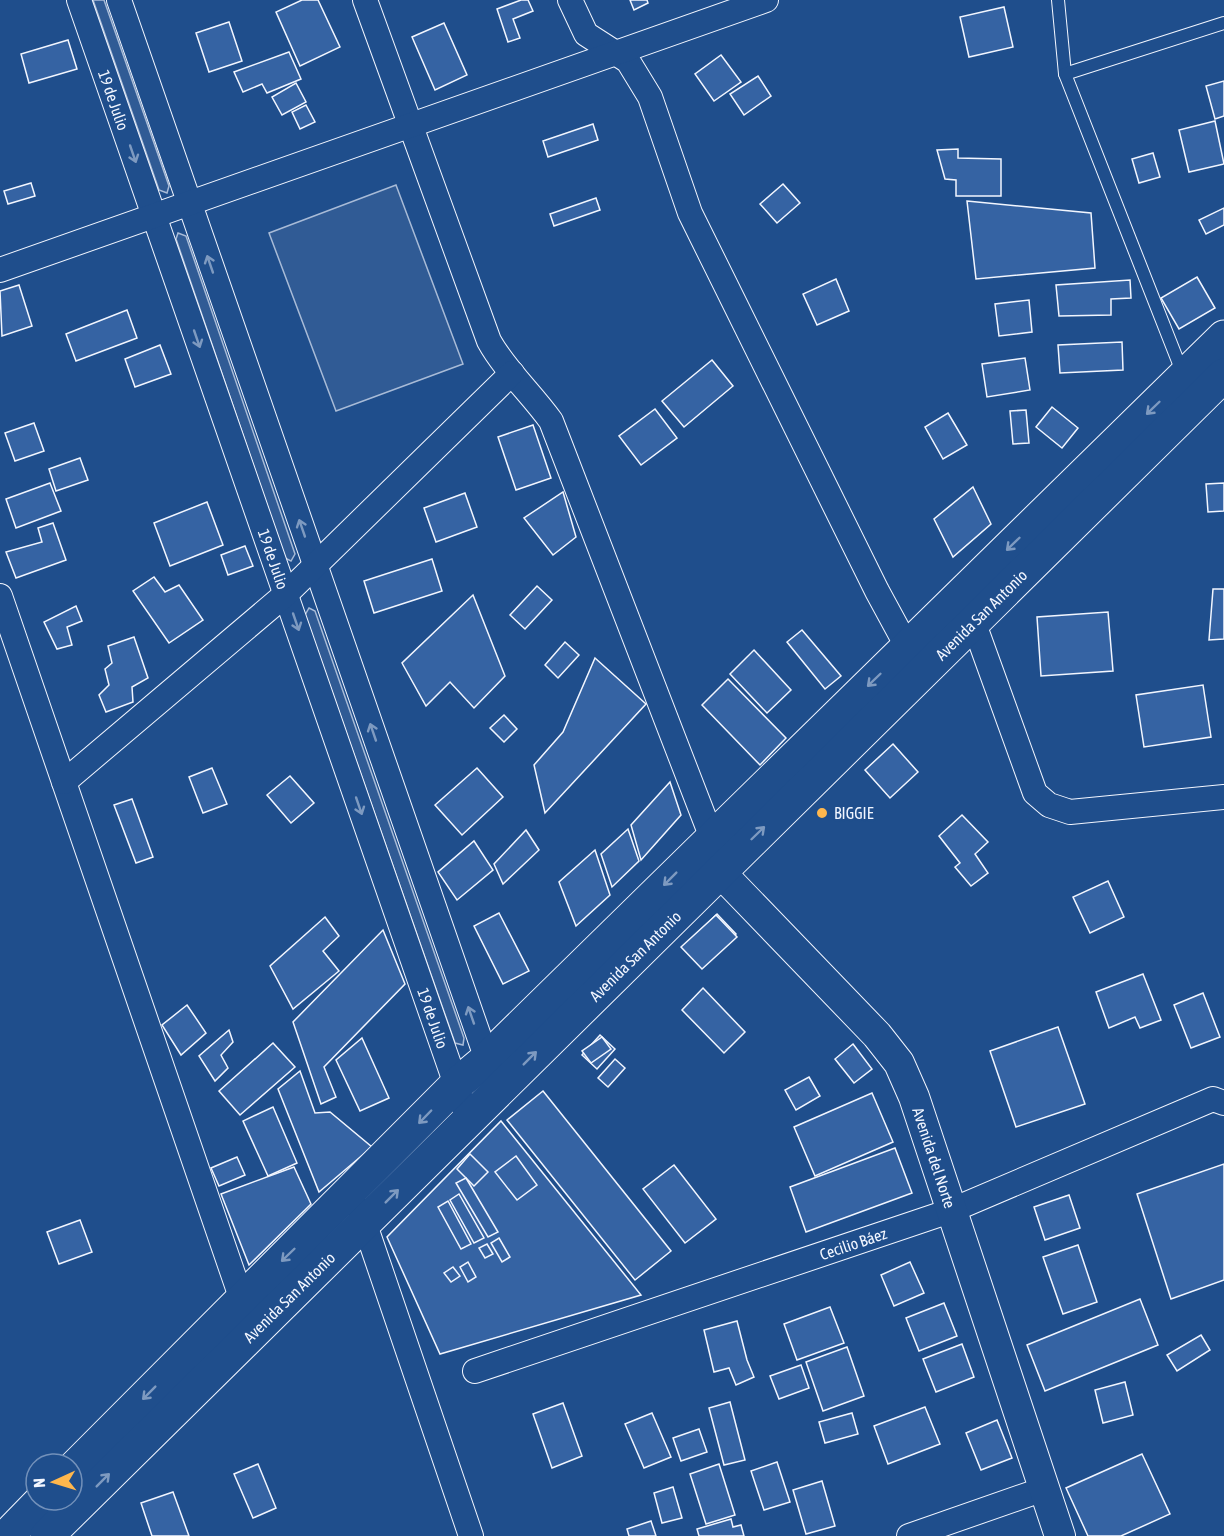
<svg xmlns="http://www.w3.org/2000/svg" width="1224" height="1536" viewBox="0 0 1224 1536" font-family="'Asap Condensed',sans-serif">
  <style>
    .built { fill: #305b95; stroke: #a8bbd7; stroke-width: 1.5 }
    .building { fill: #3563a3; stroke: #f2f6ff; stroke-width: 1.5 }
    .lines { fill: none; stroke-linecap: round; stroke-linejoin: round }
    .service-casing { stroke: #f2f6ff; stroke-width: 14 }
    .minor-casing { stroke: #f2f6ff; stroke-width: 26 }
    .tertiary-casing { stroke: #f2f6ff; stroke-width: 32 }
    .primary-casing { stroke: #f2f6ff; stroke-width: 35 }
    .service { stroke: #1f4e8c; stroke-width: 12 }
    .minor { stroke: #1f4e8c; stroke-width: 24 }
    .tertiary { stroke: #1f4e8c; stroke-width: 30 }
    .primary { stroke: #1f4e8c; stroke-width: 33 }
    .oneway { stroke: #7e9ac0 }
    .poi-dot { fill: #ffb74d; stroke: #1f4e8c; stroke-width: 2 }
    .labels { text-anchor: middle; stroke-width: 4.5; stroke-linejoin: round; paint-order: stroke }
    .street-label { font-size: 16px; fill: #f2f6ff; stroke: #1f4e8c }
    .poi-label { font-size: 16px; fill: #f2f6ff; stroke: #1f4e8c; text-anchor: start }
  </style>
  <rect width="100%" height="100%" fill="#1f4e8c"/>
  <g class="built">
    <path d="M93,0H104L169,186L167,193L159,190Z"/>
    <path d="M396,185L463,364L336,411L269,233Z"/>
    <path d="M178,233L186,236L295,554L291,561L285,558L176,239Z"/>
    <path d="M309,608L315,611L464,1038L463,1045L455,1043L305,615Z"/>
  </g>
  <g class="building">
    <path d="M302,0H318L340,47L300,66L276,12Z"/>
    <path d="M521,0H528L533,11L513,19L520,38L508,42L497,9Z"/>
    <path d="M630,0H647L648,3L634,10Z"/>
    <path d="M1004,7L1013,47L969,57L960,17Z"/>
    <path d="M229,22L242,61L209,72L196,33Z"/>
    <path d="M444,23L467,75L435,90L412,37Z"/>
    <path d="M68,40L77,69L29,83L21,54Z"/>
    <path d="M289,52L301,79L267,93L262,84L243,92L234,72Z"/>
    <path d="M721,55L741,82L714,101L695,74Z"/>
    <path d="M758,76L771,96L744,115L730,94Z"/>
    <path d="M1224,81V116L1215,119L1206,86Z"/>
    <path d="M296,83L306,102L282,115L272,97Z"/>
    <path d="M306,105L315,122L300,129L292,112Z"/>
    <path d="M1215,121L1224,164L1189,172L1179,130Z"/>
    <path d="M593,124L598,140L548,157L543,141Z"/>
    <path d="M958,149V158L1001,159V196H956V180L945,179L937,150Z"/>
    <path d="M1153,153L1160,177L1139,183L1132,159Z"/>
    <path d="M31,183L35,196L8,204L4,191Z"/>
    <path d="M783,184L800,203L777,223L760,204Z"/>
    <path d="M596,198L600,210L554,226L550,214Z"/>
    <path d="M967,201L1091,213L1095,268L976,279Z"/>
    <path d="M1224,208V225L1206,234L1199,220Z"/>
    <path d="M1197,277L1215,308L1179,329L1161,298Z"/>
    <path d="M836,279L849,311L817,325L803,294Z"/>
    <path d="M1130,280L1131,298L1111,299V315L1059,316L1056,285Z"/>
    <path d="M19,285L32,326L2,336L0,291Z"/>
    <path d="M1029,300L1032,332L999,336L995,304Z"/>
    <path d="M127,310L137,338L76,361L66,334Z"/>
    <path d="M1122,342L1123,370L1060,373L1058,345Z"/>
    <path d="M160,345L171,374L135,387L125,359Z"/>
    <path d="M1025,358L1030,390L987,397L982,364Z"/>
    <path d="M712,360L733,386L684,427L662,401Z"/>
    <path d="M1052,407L1078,428L1062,448L1036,427Z"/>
    <path d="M655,409L677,438L641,465L619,436Z"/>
    <path d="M1026,410L1029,443L1013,444L1010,411Z"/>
    <path d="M948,413L967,445L943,459L925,427Z"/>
    <path d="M34,423L44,451L15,461L5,433Z"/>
    <path d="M533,425L551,478L516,490L498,437Z"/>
    <path d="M80,458L88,480L56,491L49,469Z"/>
    <path d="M50,483L61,511L16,528L6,499Z"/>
    <path d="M1224,483V511L1208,512L1206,484Z"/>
    <path d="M973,487L991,524L953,557L934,519Z"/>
    <path d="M563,492L576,537L553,555L524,518Z"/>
    <path d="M465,493L477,527L436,542L424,508Z"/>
    <path d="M207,502L223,545L170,566L154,523Z"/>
    <path d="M53,523L66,560L16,578L6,552L42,542L38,528Z"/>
    <path d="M245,546L253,566L228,575L221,555Z"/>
    <path d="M432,559L442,591L374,613L364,581Z"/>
    <path d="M154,577L165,592L179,585L203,620L169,643L133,591Z"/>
    <path d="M537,586L552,600L525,629L510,615Z"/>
    <path d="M1213,589H1224V639L1209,640Z"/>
    <path d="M473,595L505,676L474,708L450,682L426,706L402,663Z"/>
    <path d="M76,606L82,621L67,627L72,645L57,649L44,622Z"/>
    <path d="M1108,612L1113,671L1041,676L1037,617Z"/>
    <path d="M802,630L841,676L825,689L787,642Z"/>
    <path d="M134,637L148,678L132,687L133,702L106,712L99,695L109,685L105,669L112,663L108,646Z"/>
    <path d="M565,642L579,655L558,678L545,665Z"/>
    <path d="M754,650L791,690L767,713L730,674Z"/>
    <path d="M595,658L646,704L545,813L534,765L563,732Z"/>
    <path d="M728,679L786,738L760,765L702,705Z"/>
    <path d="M1203,685L1211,737L1144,747L1136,695Z"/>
    <path d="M504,715L517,729L504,742L490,728Z"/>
    <path d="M893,744L918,772L890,798L865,770Z"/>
    <path d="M212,768L227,804L203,813L189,777Z"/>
    <path d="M477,768L503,797L462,835L435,805Z"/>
    <path d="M290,776L314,803L291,823L267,795Z"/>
    <path d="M670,782L681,815L641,860L631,825Z"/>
    <path d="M132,799L153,857L136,863L114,805Z"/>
    <path d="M962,815L988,842L975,854L988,873L971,886L955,867L960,863L939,836Z"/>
    <path d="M628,829L639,861L612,887L601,854Z"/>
    <path d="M526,830L539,850L503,884L494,864Z"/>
    <path d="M474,841L493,870L457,900L438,872Z"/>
    <path d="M595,850L610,895L576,926L559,882Z"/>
    <path d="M1108,881L1124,917L1090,933L1073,897Z"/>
    <path d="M499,913L529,971L503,984L474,926Z"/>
    <path d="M717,914L736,934L703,966L684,946Z"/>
    <path d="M716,915L737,937L702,969L681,947Z"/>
    <path d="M325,917L339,936L323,951L339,971L293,1009L270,966Z"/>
    <path d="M383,930L405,984L324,1067L336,1097L321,1104L293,1022Z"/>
    <path d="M1143,974L1161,1020L1140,1028L1135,1017L1109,1028L1096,992Z"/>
    <path d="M703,988L745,1032L724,1053L682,1010Z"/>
    <path d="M1203,993L1220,1037L1191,1048L1174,1005Z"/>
    <path d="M187,1005L206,1033L181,1055L162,1025Z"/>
    <path d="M1058,1027L1085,1104L1016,1127L990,1051Z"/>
    <path d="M229,1030L233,1042L221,1055L228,1068L215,1081L199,1056Z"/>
    <path d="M600,1035L615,1049L597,1069L582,1055Z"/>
    <path d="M602,1037L611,1049L591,1063L582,1051Z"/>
    <path d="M362,1038L389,1098L360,1111L336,1060Z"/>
    <path d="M273,1043L295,1067L240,1115L219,1091Z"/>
    <path d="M853,1044L872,1069L854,1083L835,1059Z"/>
    <path d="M615,1059L625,1068L608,1087L598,1078Z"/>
    <path d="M300,1071L315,1113L330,1112L372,1147L319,1192L278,1089Z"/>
    <path d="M809,1077L820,1096L796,1110L785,1090Z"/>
    <path d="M543,1091L671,1251L635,1280L507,1120Z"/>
    <path d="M872,1093L893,1142L815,1176L794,1127Z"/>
    <path d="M273,1107L297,1163L268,1176L243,1121Z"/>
    <path d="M501,1121L641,1295L440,1354L387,1237Z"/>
    <path d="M895,1148L912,1193L806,1232L790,1187Z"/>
    <path d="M470,1154L488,1172L474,1186L457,1169Z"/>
    <path d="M516,1156L537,1185L517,1200L495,1172Z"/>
    <path d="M237,1157L245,1175L219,1186L211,1168Z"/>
    <path d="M1224,1164V1280L1171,1299L1137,1194Z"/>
    <path d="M674,1165L716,1219L685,1243L643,1189Z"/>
    <path d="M294,1167L311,1204L249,1265L221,1194Z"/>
    <path d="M466,1178L498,1232L488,1237L456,1183Z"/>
    <path d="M459,1194L484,1238L474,1243L450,1200Z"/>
    <path d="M1069,1195L1080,1228L1045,1240L1034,1207Z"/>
    <path d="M448,1201L471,1244L461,1249L438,1207Z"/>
    <path d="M80,1220L92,1252L59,1264L47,1232Z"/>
    <path d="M499,1238L510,1257L502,1262L491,1243Z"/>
    <path d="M487,1244L493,1254L485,1258L479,1248Z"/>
    <path d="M1078,1245L1097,1302L1063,1314L1043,1257Z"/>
    <path d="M468,1262L476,1277L468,1282L460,1267Z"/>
    <path d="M910,1262L924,1293L894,1306L881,1275Z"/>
    <path d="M453,1267L460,1276L451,1282L444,1273Z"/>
    <path d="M1140,1299L1158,1345L1045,1391L1027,1345Z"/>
    <path d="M944,1303L957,1336L919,1351L906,1318Z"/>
    <path d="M830,1307L844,1343L797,1360L784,1324Z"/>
    <path d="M737,1321L747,1360L754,1377L736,1385L729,1368L714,1372L704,1330Z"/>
    <path d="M1201,1335L1210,1350L1177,1371L1167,1355Z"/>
    <path d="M962,1344L974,1377L936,1392L923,1359Z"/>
    <path d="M847,1347L864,1396L823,1411L806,1362Z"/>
    <path d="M801,1365L809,1388L779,1399L770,1376Z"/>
    <path d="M1125,1382L1133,1415L1103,1423L1095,1390Z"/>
    <path d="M730,1402L745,1460L724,1465L709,1408Z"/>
    <path d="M563,1403L582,1456L552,1468L533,1414Z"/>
    <path d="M925,1407L940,1444L888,1464L874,1426Z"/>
    <path d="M652,1413L671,1457L644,1468L625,1424Z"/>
    <path d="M852,1413L858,1434L825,1443L819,1422Z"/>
    <path d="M997,1420L1012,1458L981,1470L966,1433Z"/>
    <path d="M699,1429L707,1452L681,1461L673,1438Z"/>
    <path d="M1142,1454L1170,1514L1121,1536H1088L1066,1488Z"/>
    <path d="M777,1462L790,1502L764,1510L751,1471Z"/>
    <path d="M258,1464L276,1508L253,1518L234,1474Z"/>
    <path d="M719,1464L735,1515L706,1524L690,1474Z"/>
    <path d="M822,1481L835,1526L806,1534L793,1490Z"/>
    <path d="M673,1487L682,1518L662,1523L654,1493Z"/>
    <path d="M173,1492L189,1536H152L141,1503Z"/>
    <path d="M731,1519L733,1527L741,1525L744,1536H699L697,1529Z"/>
    <path d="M651,1521L656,1536H629L627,1529Z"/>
  </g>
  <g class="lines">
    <g class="service-casing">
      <g id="service">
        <path d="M1058,0L1065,74L1183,374"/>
        <path d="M1065,74L1224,23"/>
      </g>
    </g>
    <g class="minor-casing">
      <g id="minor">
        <path id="s1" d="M79,0L468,1119"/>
        <path d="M119,0L491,1071"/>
        <path d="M365,0L489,341C505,370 531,393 551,421L712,838"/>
        <path d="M570,0L586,34L628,61L650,97L690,213L877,591L915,661"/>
        <path d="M0,270L766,0"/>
        <path d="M0,596L242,1300"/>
        <path d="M969,610L1035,793L1049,805L1070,812L1224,797"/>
        <path d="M64,782L286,594L512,373"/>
        <path d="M360,1210L471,1536"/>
        <path id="s2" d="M475,1371L950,1211L1213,1099L1224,1103"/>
        <path d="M909,1536L1044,1489"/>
      </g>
    </g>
    <g class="tertiary-casing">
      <g id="tertiary">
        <path id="s3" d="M714,848L719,871L877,1035L899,1063L914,1097L1060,1536"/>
      </g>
    </g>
    <g class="primary-casing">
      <g id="primary">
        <path d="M72,1470L456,1085L486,1060L1224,337"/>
        <path d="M7,1536L42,1500"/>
        <path id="s4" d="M47,1536L1224,375"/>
      </g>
    </g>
    <use href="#service" class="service"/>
    <use href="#minor" class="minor"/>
    <use href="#tertiary" class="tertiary"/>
    <use href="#primary" class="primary"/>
  </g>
  <defs><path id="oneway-shaft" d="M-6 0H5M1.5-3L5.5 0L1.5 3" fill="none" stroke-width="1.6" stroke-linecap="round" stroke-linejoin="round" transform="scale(1.5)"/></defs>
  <g class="oneway">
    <use href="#oneway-shaft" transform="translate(133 154) rotate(71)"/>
    <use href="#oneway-shaft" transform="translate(210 264) rotate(-109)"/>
    <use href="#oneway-shaft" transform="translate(197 339) rotate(71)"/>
    <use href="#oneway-shaft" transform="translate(1153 408) rotate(136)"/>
    <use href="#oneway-shaft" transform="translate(302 528) rotate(-109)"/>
    <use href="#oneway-shaft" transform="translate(1013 544) rotate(136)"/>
    <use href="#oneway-shaft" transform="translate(296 622) rotate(71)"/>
    <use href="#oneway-shaft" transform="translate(874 680) rotate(136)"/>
    <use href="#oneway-shaft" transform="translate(373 732) rotate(-109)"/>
    <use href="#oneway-shaft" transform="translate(359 806) rotate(71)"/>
    <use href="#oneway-shaft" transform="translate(758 833) rotate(-44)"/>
    <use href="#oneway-shaft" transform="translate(670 879) rotate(135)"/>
    <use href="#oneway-shaft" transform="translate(471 1015) rotate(-109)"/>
    <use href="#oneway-shaft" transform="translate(530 1058) rotate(-45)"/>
    <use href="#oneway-shaft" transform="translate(425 1117) rotate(134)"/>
    <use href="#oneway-shaft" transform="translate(392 1196) rotate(-45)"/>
    <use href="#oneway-shaft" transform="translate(288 1255) rotate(136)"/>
    <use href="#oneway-shaft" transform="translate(149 1393) rotate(135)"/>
    <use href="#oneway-shaft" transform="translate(103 1480) rotate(-45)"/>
  </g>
  <circle class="poi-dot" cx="822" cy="813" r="6"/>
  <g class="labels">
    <g class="street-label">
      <text dy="6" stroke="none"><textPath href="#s1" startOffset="106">19 de Julio</textPath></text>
      <text dy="6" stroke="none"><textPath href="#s1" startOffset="592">19 de Julio</textPath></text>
      <text dy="6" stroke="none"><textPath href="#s4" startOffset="1312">Avenida San Antonio</textPath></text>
      <text dy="6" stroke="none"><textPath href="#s4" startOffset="826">Avenida San Antonio</textPath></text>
      <text dy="6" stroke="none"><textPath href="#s1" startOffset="1078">19 de Julio</textPath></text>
      <text dy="6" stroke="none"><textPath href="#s3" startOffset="388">Avenida del Norte</textPath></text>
      <text dy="6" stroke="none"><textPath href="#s2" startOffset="399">Cecilio Báez</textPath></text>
      <text dy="6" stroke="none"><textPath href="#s4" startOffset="340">Avenida San Antonio</textPath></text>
    </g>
    <g class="poi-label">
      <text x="834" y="819">BIGGIE</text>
    </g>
  </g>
  <g transform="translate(54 1482) rotate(266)"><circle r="28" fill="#1f4e8c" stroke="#7391ba" stroke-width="1.5"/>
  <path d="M0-4.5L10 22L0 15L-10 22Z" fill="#ffb74d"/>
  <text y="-9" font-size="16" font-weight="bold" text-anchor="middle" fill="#f2f6ff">N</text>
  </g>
</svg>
